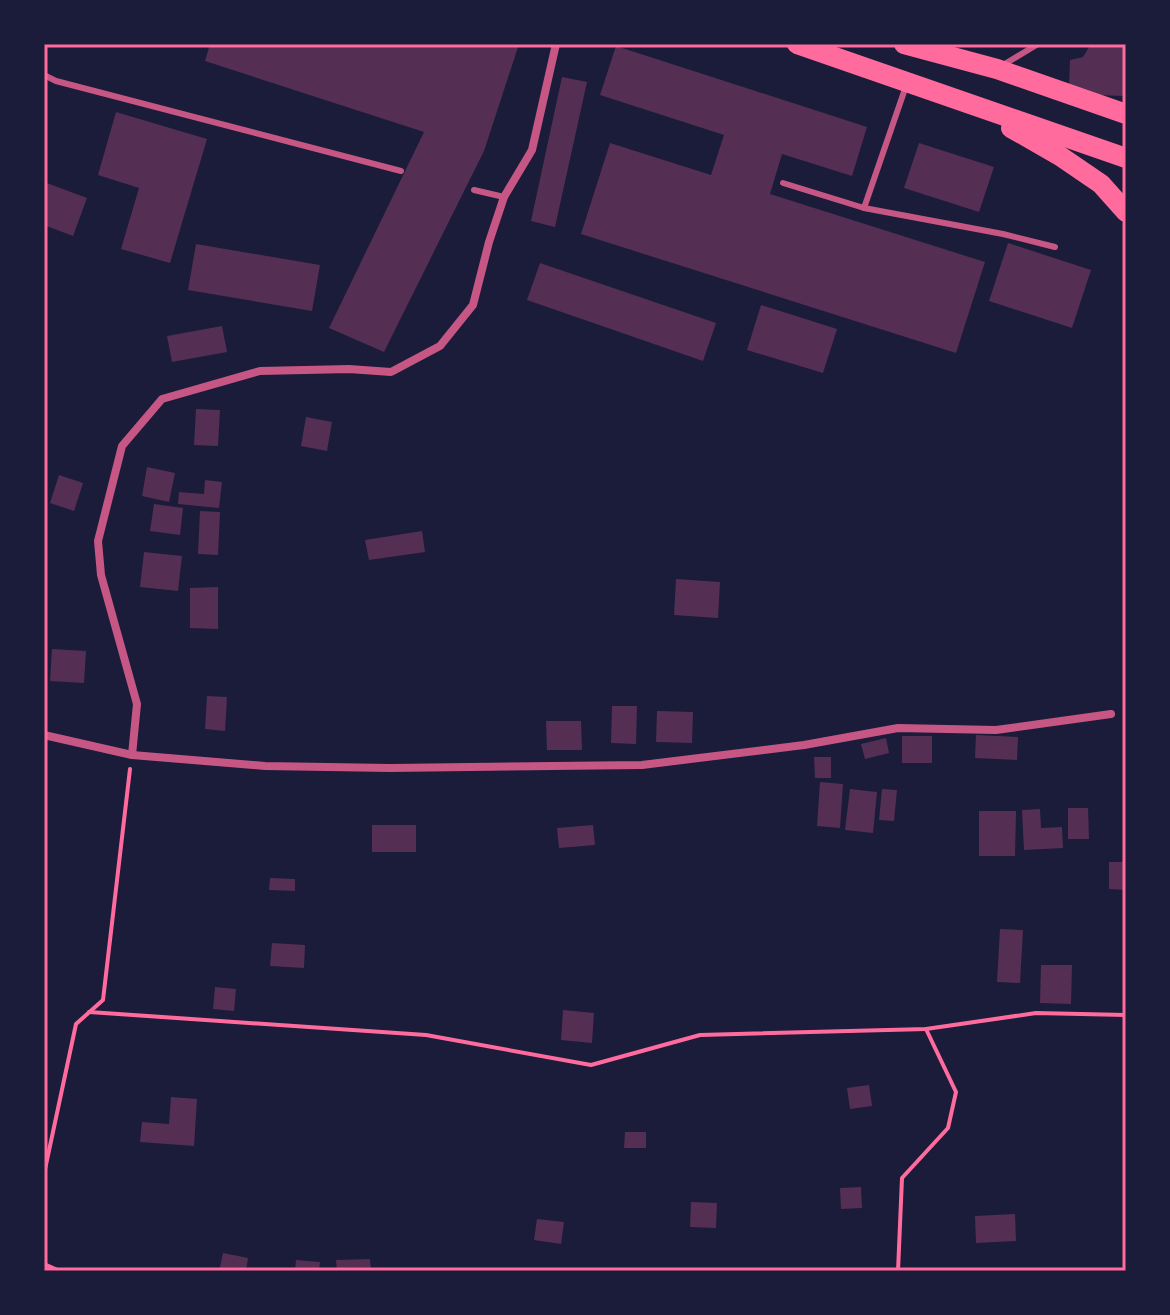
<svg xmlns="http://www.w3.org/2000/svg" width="1170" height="1315" viewBox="0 0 1170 1315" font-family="Arial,sans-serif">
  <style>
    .building { fill: #542f53 }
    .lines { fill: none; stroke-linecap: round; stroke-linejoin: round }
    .path { stroke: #ff6b9d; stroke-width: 4 }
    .service { stroke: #c65784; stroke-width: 6 }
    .minor { stroke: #c65784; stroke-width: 8 }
    .primary { stroke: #ff6b9d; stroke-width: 20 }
    .neatline { fill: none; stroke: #ff6b9d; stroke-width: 3 }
  </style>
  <rect width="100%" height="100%" fill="#1b1b3a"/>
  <g class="building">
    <path d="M210,44H519L484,151L384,352L329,328L424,132L205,61Z"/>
    <path d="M1091,44H1126V96L1095,95L1069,87L1070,60L1083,57Z"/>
    <path d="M616,46L867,127L852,176L782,154L770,194L985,262L956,353L581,234L610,143L711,175L724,135L600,95Z"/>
    <path d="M562,77L587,82L555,227L531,221Z"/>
    <path d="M116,112L207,139L170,263L121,249L139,188L98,175Z"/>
    <path d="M919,143L994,167L979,212L904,188Z"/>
    <path d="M44,182L87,198L73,236L44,225Z"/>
    <path d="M1008,243L1091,270L1072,328L989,301Z"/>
    <path d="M196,244L320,265L312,311L188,290Z"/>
    <path d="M540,263L716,323L703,361L527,300Z"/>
    <path d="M761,305L837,329L823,373L747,350Z"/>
    <path d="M222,326L227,352L172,362L167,336Z"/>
    <path d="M196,409L220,410L218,446L194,445Z"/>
    <path d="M306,417L332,422L327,451L301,446Z"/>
    <path d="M147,467L175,473L169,502L142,496Z"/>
    <path d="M59,475L83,483L74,511L50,503Z"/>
    <path d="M205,480L222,482L219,508L178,504L179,492L204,494Z"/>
    <path d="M154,504L183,508L180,535L150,531Z"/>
    <path d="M200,511L220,512L218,555L198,554Z"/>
    <path d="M422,531L425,552L369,560L365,540Z"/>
    <path d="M144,552L182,556L178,591L140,587Z"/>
    <path d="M676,579L720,582L718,618L674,615Z"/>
    <path d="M218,587V629L190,628V588Z"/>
    <path d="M52,649L86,651L84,683L50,681Z"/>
    <path d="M207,696L227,697L225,731L205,729Z"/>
    <path d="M612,706H637L636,744L611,743Z"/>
    <path d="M657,711L693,712L692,743L656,742Z"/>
    <path d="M546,721H581L582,750H547Z"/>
    <path d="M976,735L1018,737L1017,760L975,758Z"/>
    <rect x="902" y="736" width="30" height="27"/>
    <path d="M886,738L889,753L865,759L861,744Z"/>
    <path d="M814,757H831V778H815Z"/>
    <path d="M820,782L843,784L840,828L817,826Z"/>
    <path d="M850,789L877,792L873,833L845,830Z"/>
    <path d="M882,789L897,790L894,821L879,820Z"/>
    <path d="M1068,808H1088L1089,839H1068Z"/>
    <path d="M1040,809L1041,828L1062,827L1063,848L1024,850L1022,810Z"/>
    <path d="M979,811H1016L1015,856H979Z"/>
    <rect x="372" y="825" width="44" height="27"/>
    <path d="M593,825L595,845L559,848L557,828Z"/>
    <path d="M1109,862H1126V890L1109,889Z"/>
    <path d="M270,878L295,879V891L269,890Z"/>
    <path d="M1000,929L1023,930L1020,983L997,982Z"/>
    <path d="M272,943L305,945L304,968L270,966Z"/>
    <path d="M1041,965H1072L1071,1004L1040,1003Z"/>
    <path d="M215,987L236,989L234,1011L213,1009Z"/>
    <path d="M563,1010L594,1013L592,1043L561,1040Z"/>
    <path d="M869,1085L872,1106L850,1109L847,1088Z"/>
    <path d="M171,1097L197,1099L194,1146L140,1142L142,1122L169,1124Z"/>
    <path d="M625,1132H646V1148H624Z"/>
    <path d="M861,1187L862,1208L841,1209L840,1188Z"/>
    <path d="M691,1202L717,1203L716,1228L690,1227Z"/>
    <path d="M1015,1214L1016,1241L976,1243L975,1216Z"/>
    <path d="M537,1219L564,1222L561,1244L534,1240Z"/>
    <path d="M223,1253L248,1258L246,1271H219Z"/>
    <path d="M370,1259L371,1271H337L336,1260Z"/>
    <path d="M296,1260L320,1262L319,1271H295Z"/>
  </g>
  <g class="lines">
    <g class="path">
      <path d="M89,1012L426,1035L591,1065L700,1035L926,1029L1036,1013L1126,1015"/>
      <path d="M44,1174L76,1024L103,1000L130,769"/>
      <path d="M44,1264L60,1271"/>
      <path d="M898,1271L902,1178L948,1128L956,1092L926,1029"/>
    </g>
    <g class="service">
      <path d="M1003,65L1038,44"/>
      <path d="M44,75L56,81L401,171"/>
      <path d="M783,183L864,208L1003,234L1055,247"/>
      <path d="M474,190L504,197"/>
      <path d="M864,208L906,86"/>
    </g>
    <g class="minor">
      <path d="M44,735L132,755L265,766L390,768L642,765L804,745L898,728L996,730L1111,714"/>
      <path d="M132,755L137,704L101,575L98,541L122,446L162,399L260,371L349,369L391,372L440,346L473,305L489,242L504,197L532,150L556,44"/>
    </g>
    <g class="primary">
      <path d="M797,44L1126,158"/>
      <path d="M904,44L997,69L1126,114"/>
      <path d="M1011,128L1060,156L1101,184L1126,212"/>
    </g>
  </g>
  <rect width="1170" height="1315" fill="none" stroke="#1b1b3a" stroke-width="92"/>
  <rect x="46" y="46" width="1078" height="1223" class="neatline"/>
</svg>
